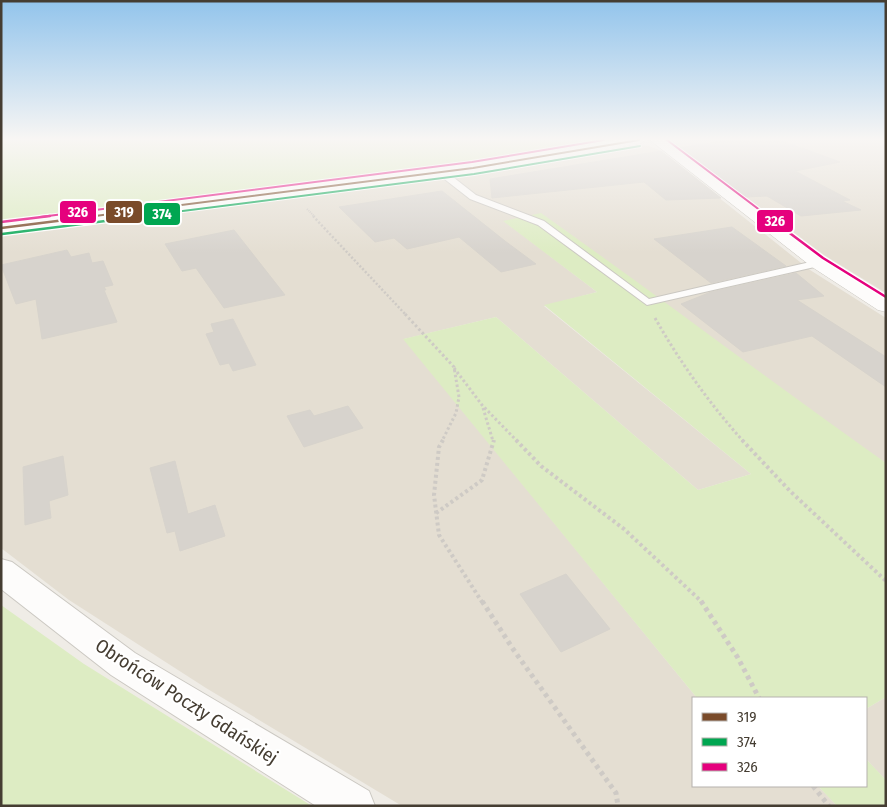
<svg xmlns="http://www.w3.org/2000/svg" width="887" height="807" viewBox="0 0 887 807" font-family="'Fira Sans Condensed',sans-serif">
  <style>
    .residential { fill: #e4ded2 }
    .green { fill: #ddecc3 }
    .building { fill: #d7d3cd; stroke: #d7d3cc }
    .lines { fill: none; stroke-linecap: round; stroke-linejoin: round }
    .service-casing { stroke: #cbc8c2; stroke-width: 2 }
    .minor-casing { stroke: #cbc8c2; stroke-width: 2 }
    .tertiary-casing { stroke: #cbc8c2; stroke-width: 1 }
    .path-far4 { stroke: #cecac5; stroke-width: 2; stroke-dasharray: 1 1; stroke-linecap: butt }
    .path-far3 { stroke: #cecac5; stroke-width: 2.5; stroke-dasharray: 2 2; stroke-linecap: butt }
    .path-far2 { stroke: #cecac5; stroke-width: 3; stroke-dasharray: 2.5 2.5; stroke-linecap: butt }
    .path-far1 { stroke: #cecac5; stroke-width: 4; stroke-dasharray: 3 3; stroke-linecap: butt }
    .path { stroke: #cecac5; stroke-width: 5; stroke-dasharray: 4 4; stroke-linecap: butt }
    .service { fill: #fdfcfb; fill-rule: evenodd }
    .minor { fill: #fdfcfb; fill-rule: evenodd }
    .tertiary { fill: #fdfcfb; fill-rule: evenodd }
    .bus-1-far1-casing { stroke: #fff; stroke-width: 4 }
    .bus-1-casing { stroke: #fff; stroke-width: 5 }
    .bus-2-far1-casing { stroke: #fff; stroke-width: 4 }
    .bus-2-casing { stroke: #fff; stroke-width: 5 }
    .bus-3-far1-casing { stroke: #fff; stroke-width: 4 }
    .bus-3-casing { stroke: #fff; stroke-width: 5 }
    .bus-1-far1 { stroke: #7a4b2a; stroke-width: 2 }
    .bus-1 { stroke: #7a4b2a; stroke-width: 2.5 }
    .bus-2-far1 { stroke: #00a651; stroke-width: 2 }
    .bus-2 { stroke: #00a651; stroke-width: 2.5 }
    .bus-3-far1 { stroke: #e5007d; stroke-width: 2 }
    .bus-3 { stroke: #e5007d; stroke-width: 2.5 }
    .labels { text-anchor: middle; stroke-width: 4.5; stroke-linejoin: round; paint-order: stroke }
    .near-street-label { font-size: 19px; fill: #453d32; stroke: #fff }
    .line-badge { stroke: #fff; stroke-width: 2 }
    .badge-label { font-size: 14px; text-anchor: middle; font-weight: bold; fill: #fff }
  </style>
  <rect width="100%" height="100%" fill="#efece6"/>
  <g class="residential">
    <path d="M676,140H886V293L824,255L671,141Z"/>
    <path d="M637,145L649,146L659,150L810,270L886,318V463L504,221L597,292L544,306L751,474L698,490L496,317L404,339L697,698H693V786H818L837,806H402L206,688L69,600L1,548V233L493,171Z"/>
    <path d="M886,697V780L866,759V709Z"/>
  </g>
  <g class="green">
    <path d="M1,140H612C598,142 587,142 574,144L577,147L528,157H510L1,223Z"/>
    <path d="M541,213C657,295 770,381 886,463V697L866,709V698H697L403,339L496,317L698,490L751,474L544,305L597,292L503,221Z"/>
    <path d="M1,605L84,664L312,806H1Z"/>
    <path d="M866,759L886,780V806H837L818,786H866Z"/>
  </g>
  <g class="building">
    <path d="M729,140H780L840,162L795,171L850,200L842,201L861,210L801,216L767,196L745,197L679,148Z"/>
    <path d="M661,151L721,198L666,200L644,182L492,198L490,179Z"/>
    <path d="M442,191L505,241L536,264L501,272L459,237L407,249L394,238L375,242L339,207Z"/>
    <path d="M732,227L786,266L711,283L654,239Z"/>
    <path d="M234,230L285,295L224,308L196,268L182,271L165,244Z"/>
    <path d="M67,250L71,257L89,253L92,263L103,261L113,285L104,287L106,290H104L117,322L42,339L36,299L16,304L1,265Z"/>
    <path d="M796,273L824,296L797,300L886,357V387L812,336L743,352L681,304L711,292Z"/>
    <path d="M233,319L256,365L233,371L229,363L220,365L206,334L214,332L211,324Z"/>
    <path d="M348,406L363,428L304,447L287,416L310,410L314,416Z"/>
    <path d="M63,456L68,495L49,501L51,518L25,525L23,467Z"/>
    <path d="M175,461L188,514L215,505L225,536L180,551L175,531L167,533L150,468Z"/>
    <path d="M566,574L610,629L561,652L520,594Z"/>
  </g>
  <g class="lines">
    <g class="service-casing">
      <path id="service" d="M438,170H444L476,195L544,221L649,299L819,260L824,263L819,266L647,305L538,225L470,199L438,174Z"/>
    </g>
    <g class="minor-casing">
      <path id="minor" d="M1,559L12,562L135,653L369,791L375,806H316L111,675L1,589Z"/>
    </g>
    <g class="tertiary-casing">
      <g id="tertiary">
        <path d="M616,140H646L639,144L473,173L1,234V222L473,163Z"/>
        <path d="M650,140H665L826,259L886,295V312L878,310L812,267Z"/>
      </g>
    </g>
    <path class="path-far4" d="M307,209L315,217"/>
    <path class="path-far3" d="M313,216L406,315"/>
    <g class="path-far2">
      <path d="M405,314L454,367L459,397L456,413L442,441"/>
      <path d="M655,318C680,362 709,403 743,441"/>
      <path d="M454,368L482,405L517,441"/>
      <path d="M483,408L493,441"/>
    </g>
    <g class="path-far1">
      <path d="M443,440L439,447L434,495L439,535L482,602"/>
      <path d="M516,440L541,466L624,529L702,602"/>
      <path d="M742,440L790,491L886,581"/>
      <path d="M436,513L482,480L494,440"/>
    </g>
    <g class="path">
      <path d="M482,601L513,649L616,793L618,806"/>
      <path d="M701,601L738,658L759,698"/>
      <path d="M813,786L829,806"/>
    </g>
    <use href="#service" class="service"/>
    <use href="#minor" class="minor"/>
    <use href="#tertiary" class="tertiary"/>
    <g class="bus-1-far1-casing">
      <path id="bus-1-far1" d="M87,217L473,168L639,140"/>
    </g>
    <g class="bus-1-casing">
      <path id="bus-1" d="M1,228L97,216"/>
    </g>
    <g class="bus-2-far1-casing">
      <path id="bus-2-far1" d="M135,217L474,174L640,146"/>
    </g>
    <g class="bus-2-casing">
      <path id="bus-2" d="M2,234L145,216"/>
    </g>
    <g class="bus-3-far1-casing">
      <g id="bus-3-far1">
        <path d="M667,140L769,217"/>
        <path d="M40,217L472,162L604,140"/>
      </g>
    </g>
    <g class="bus-3-casing">
      <g id="bus-3">
        <path d="M767,216L823,258L886,297"/>
        <path d="M1,222L50,216"/>
      </g>
    </g>
    <use href="#bus-1-far1" class="bus-1-far1"/>
    <use href="#bus-1" class="bus-1"/>
    <use href="#bus-2-far1" class="bus-2-far1"/>
    <use href="#bus-2" class="bus-2"/>
    <use href="#bus-3-far1" class="bus-3-far1"/>
    <use href="#bus-3" class="bus-3"/>
  </g>
  <linearGradient id="sky" x2="0" y2="1"><stop stop-color="#92c4ec"/><stop offset="0.55" stop-color="#f8f6f4"/><stop offset="1" stop-color="#f8f6f4" stop-opacity="0"/></linearGradient>
  <rect width="887" height="253" fill="url(#sky)"/>
  <g class="labels">
    <g class="near-street-label">
      <text transform="translate(187 701) rotate(33)" y="7">Obrońców Poczty Gdańskiej</text>
    </g>
  </g>
  <g class="line-badge">
    <rect x="59" y="200" width="38" height="24" rx="5" fill="#e5007d"/>
    <rect x="105" y="200" width="38" height="24" rx="5" fill="#7a4b2a"/>
    <rect x="143" y="202" width="38" height="24" rx="5" fill="#00a651"/>
    <rect x="756" y="209" width="38" height="24" rx="5" fill="#e5007d"/>
  </g>
  <g class="badge-label">
    <text x="78" y="217">326</text>
    <text x="124" y="217">319</text>
    <text x="162" y="219">374</text>
    <text x="775" y="226">326</text>
  </g>
  <rect width="887" height="807" fill="none" stroke="#453d32" stroke-width="5"/>
  <rect x="692" y="697" width="175" height="90" fill="#ffffff" stroke="#b5b1ad"/>
  <rect x="702" y="713" width="25" height="8" fill="#7a4b2a" stroke="#b5b1ad"/>
  <text x="737" y="722" font-size="15" fill="#453d32">319</text>
  <rect x="702" y="738" width="25" height="8" fill="#00a651" stroke="#b5b1ad"/>
  <text x="737" y="747" font-size="15" fill="#453d32">374</text>
  <rect x="702" y="763" width="25" height="8" fill="#e5007d" stroke="#b5b1ad"/>
  <text x="737" y="772" font-size="15" fill="#453d32">326</text>
</svg>
